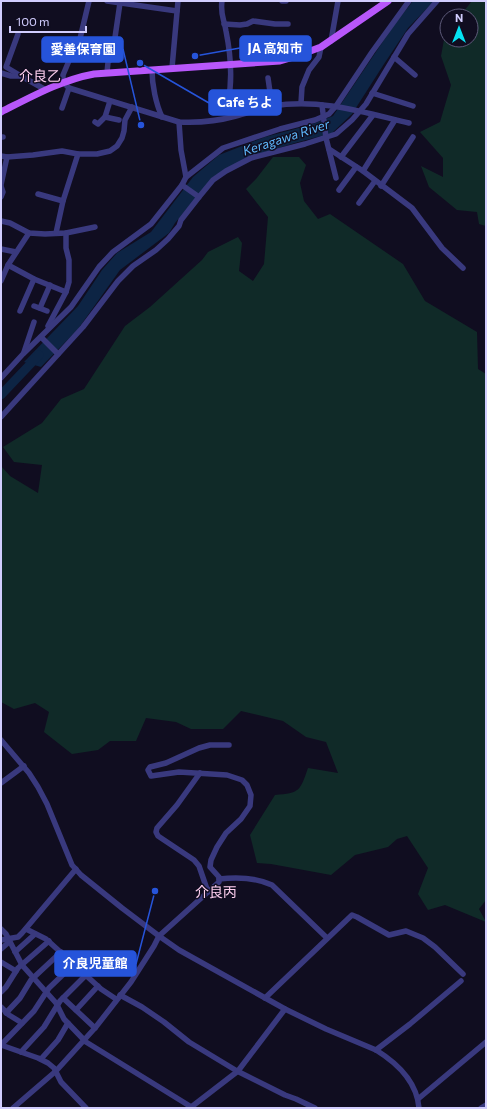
<svg xmlns="http://www.w3.org/2000/svg" width="487" height="1109" viewBox="0 0 487 1109" font-family="Commissioner,'Noto Sans JP',sans-serif">
  <style>
    .green { fill: #102a28 }
    .water { fill: #0d2444 }
    .lines { fill: none; stroke-linecap: round; stroke-linejoin: round }
    .river { stroke: #0d2444; stroke-width: 9 }
    .minor { stroke: #39397e; stroke-width: 5.5 }
    .major { stroke: #b857fb; stroke-width: 7 }
    .labels { text-anchor: middle; stroke-width: 3; stroke-linejoin: round; paint-order: stroke }
    .water-label { font-size: 13px; font-style: italic; fill: #5eb8fc; stroke: #100d20 }
    .quarter-label { font-size: 14px; fill: #fecfef; stroke: #100d20 }
    .leader { fill: none; stroke: #2654da; stroke-width: 1.5 }
    .callout-dot { fill: #2654da; stroke: #100d20; stroke-width: 1.5 }
    .callout { fill: #2654da; stroke: #2654da; stroke-width: 1.5 }
    .callout-label { font-size: 13px; text-anchor: middle; font-weight: bold; fill: #fff }
  </style>
  <rect width="100%" height="100%" fill="#100d20"/>
  <g class="green">
    <path d="M472,1H486V226L479,224L477,212L457,210L429,187L421,166L443,177V158L420,132L440,122L451,85L441,56L445,34L447,32V40H471V16H460Z"/>
    <path d="M273,157H299L306,165L300,183L304,201L318,219L330,214L403,264L425,301L477,332L478,369L486,374V900L479,909L486,922L445,905L428,910L418,894L428,868L407,836L397,839L388,847L355,855L331,875L271,864L257,863L250,835L275,795C300,793 300,791 308,768L338,773L326,742L306,737L283,721L241,711L223,729H191L176,722L146,718L136,741H110L98,750L72,754L44,732L49,712L35,703L14,709L1,702V466L10,476L38,493L42,465L14,462L3,447L42,423L61,399L84,389L125,326L150,307L202,260L208,252L238,237L242,243L239,271L253,281L264,264L268,217L246,189L256,179Z"/>
  </g>
  <path class="water" d="M413,1H434L408,28L384,64L352,114L332,133L295,143L246,158L213,177L175,223L169,233L120,270L78,329L41,367L24,362L78,306L102,270L117,253L151,232L193,177L219,155L265,137L310,125L333,116L394,25Z"/>
  <g class="lines">
    <path class="river" d="M1,395L39,355"/>
    <g class="minor">
      <path d="M89,1L78,47L71,56L63,75V82L69,88L179,122C199,123 218,121 236,116C248,113 259,108 272,106C320,98 363,112 409,123"/>
      <path d="M107,1L177,11"/>
      <path d="M222,1C220,15 224,18 226,31C231,56 233,78 228,102"/>
      <path d="M282,1H286"/>
      <path d="M224,24L240,25L247,24L253,21L275,24H288"/>
      <path d="M18,34L6,67L21,76"/>
      <path d="M331,41L338,1"/>
      <path d="M55,48L71,56"/>
      <path d="M394,57L415,75"/>
      <path d="M172,68L178,1"/>
      <path d="M152,70C152,85 156,104 162,117"/>
      <path d="M1,73L11,76H21L46,90"/>
      <path d="M107,73L108,62L112,58L120,3"/>
      <path d="M268,78L272,106"/>
      <path d="M372,93L413,106"/>
      <path d="M301,103L302,87L309,70L319,57L321,47"/>
      <path d="M322,105L326,138L336,178"/>
      <path d="M62,108L69,88"/>
      <path d="M105,117L119,120"/>
      <path d="M95,122L98,124L105,117L110,101"/>
      <path d="M179,122L181,150L186,177L182,185L199,197"/>
      <path d="M1,137H3"/>
      <path d="M329,149L363,171L412,208L442,248L463,268"/>
      <path d="M1,156L7,157L33,155L62,151L78,154H97L110,151L117,146L122,138L124,131L125,120L132,107"/>
      <path d="M341,157L373,115"/>
      <path d="M363,171L395,120"/>
      <path d="M186,177L223,148L280,129L315,120L329,114L336,106L372,52L409,1"/>
      <path d="M1,185L7,157"/>
      <path d="M1,186L3,192L1,197"/>
      <path d="M381,186L413,137"/>
      <path d="M339,190L356,167"/>
      <path d="M38,194L63,201"/>
      <path d="M359,203L375,181"/>
      <path d="M1,221L10,223L29,233L45,234L66,233L95,227"/>
      <path d="M56,233L63,201L78,154"/>
      <path d="M1,249L16,252"/>
      <path d="M8,265L34,279L66,292"/>
      <path d="M1,281L8,265L29,233"/>
      <path d="M34,306L47,311"/>
      <path d="M40,308L50,285"/>
      <path d="M20,311L34,279"/>
      <path d="M48,326L66,292L69,282V260L66,248V233"/>
      <path d="M41,337L58,354"/>
      <path d="M24,352L34,322"/>
      <path d="M1,378L23,354L71,307L99,267L113,252L151,224L182,185"/>
      <path d="M1,417L83,327L118,281L133,266L156,250L168,239L179,226L181,220L199,197L213,180L226,171L251,158L305,144L336,134L352,120L366,104L408,34L437,1"/>
      <path d="M1,740L29,773L38,787L47,804L72,865L81,875L122,908L159,936L179,950L285,1009L326,1029L376,1050C397,1063 417,1082 419,1108"/>
      <path d="M200,773L177,805L157,828L156,832L158,836L194,860L199,866L208,892"/>
      <path d="M1,783L24,766"/>
      <path d="M219,879C237,877 255,877 272,885L327,938"/>
      <path d="M1,929L6,934L22,965L56,1003L64,1019L86,1042L193,1108"/>
      <path d="M26,929L46,939L101,989L116,999"/>
      <path d="M1,940L18,937L22,933L76,869"/>
      <path d="M1,949L9,942"/>
      <path d="M15,952L35,934"/>
      <path d="M1,962L16,971"/>
      <path d="M1,992L6,987L18,968L49,941"/>
      <path d="M120,995L142,1007L164,1022L189,1042L237,1071L285,1095L296,1099L315,1108"/>
      <path d="M63,998L95,1028"/>
      <path d="M265,998L352,915L357,917L389,935L406,931L423,938L435,947L463,974"/>
      <path d="M1,1007L9,1015L22,1023"/>
      <path d="M76,1010L98,986"/>
      <path d="M6,1013L20,998L31,980L61,952"/>
      <path d="M1,1045L38,1058L48,1063L54,1068L61,1082L86,1108"/>
      <path d="M1,1045L34,1011L49,988L74,964"/>
      <path d="M376,1050L410,1024L461,981"/>
      <path d="M21,1052L44,1027L60,1001L86,975"/>
      <path d="M41,1059L58,1040L68,1023"/>
      <path d="M418,1099L486,1042"/>
      <path d="M13,1108L56,1071L95,1028L131,982L154,946L159,936L219,882V877L210,867L211,860L217,847L226,833L241,819L250,806L251,795L247,785L242,780L227,775L179,772L151,776L148,770L150,767L166,763L199,748L210,745H229"/>
      <path d="M190,1108L238,1071L285,1009"/>
      <path d="M481,1108L486,1105"/>
    </g>
    <path class="major" d="M1,112C31,97 61,80 94,74L280,61L297,56L321,47L388,1"/>
  </g>
  <g class="labels">
    <g class="water-label">
      <text transform="translate(286 137) rotate(-18)" y="5">Keragawa River</text>
    </g>
    <g class="quarter-label">
      <text x="40" y="81">介良乙</text>
      <text x="216" y="897">介良丙</text>
    </g>
  </g>
  <path class="leader" d="M195 56L240 48M141 125L123 49M140 63L209 103M155 891L136 964"/>
  <g class="callout-dot">
    <circle cx="195" cy="56" r="4"/>
    <circle cx="141" cy="125" r="4"/>
    <circle cx="140" cy="63" r="4"/>
    <circle cx="155" cy="891" r="4"/>
  </g>
  <g class="callout">
    <rect x="240" y="36" width="71" height="25" rx="4"/>
    <rect x="42" y="37" width="81" height="25" rx="4"/>
    <rect x="209" y="90" width="72" height="25" rx="4"/>
    <rect x="55" y="951" width="81" height="25" rx="4"/>
  </g>
  <g class="callout-label">
    <text x="275" y="53">JA 高知市</text>
    <text x="83" y="54">愛善保育園</text>
    <text x="245" y="107">Cafe ちよ</text>
    <text x="95" y="968">介良児童館</text>
  </g>
  <rect width="487" height="1109" fill="none" stroke="#d1cdfe" stroke-width="4"/>
  <g transform="translate(459 28)"><circle r="19" fill="#100d20" stroke="#5d5a79"/>
  <path d="M0-3L7 15L0 10L-7 15Z" fill="#05e2f2"/>
  <text y="-6" font-size="11" font-weight="bold" text-anchor="middle" fill="#d1cdfe">N</text>
  </g>
  <path d="M10 26v6h76v-6" fill="none" stroke="#d1cdfe" stroke-width="2"/>
  <text x="16" y="26" font-size="12" fill="#d1cdfe" stroke="#100d20" stroke-width="3" paint-order="stroke">100 m</text>
</svg>
